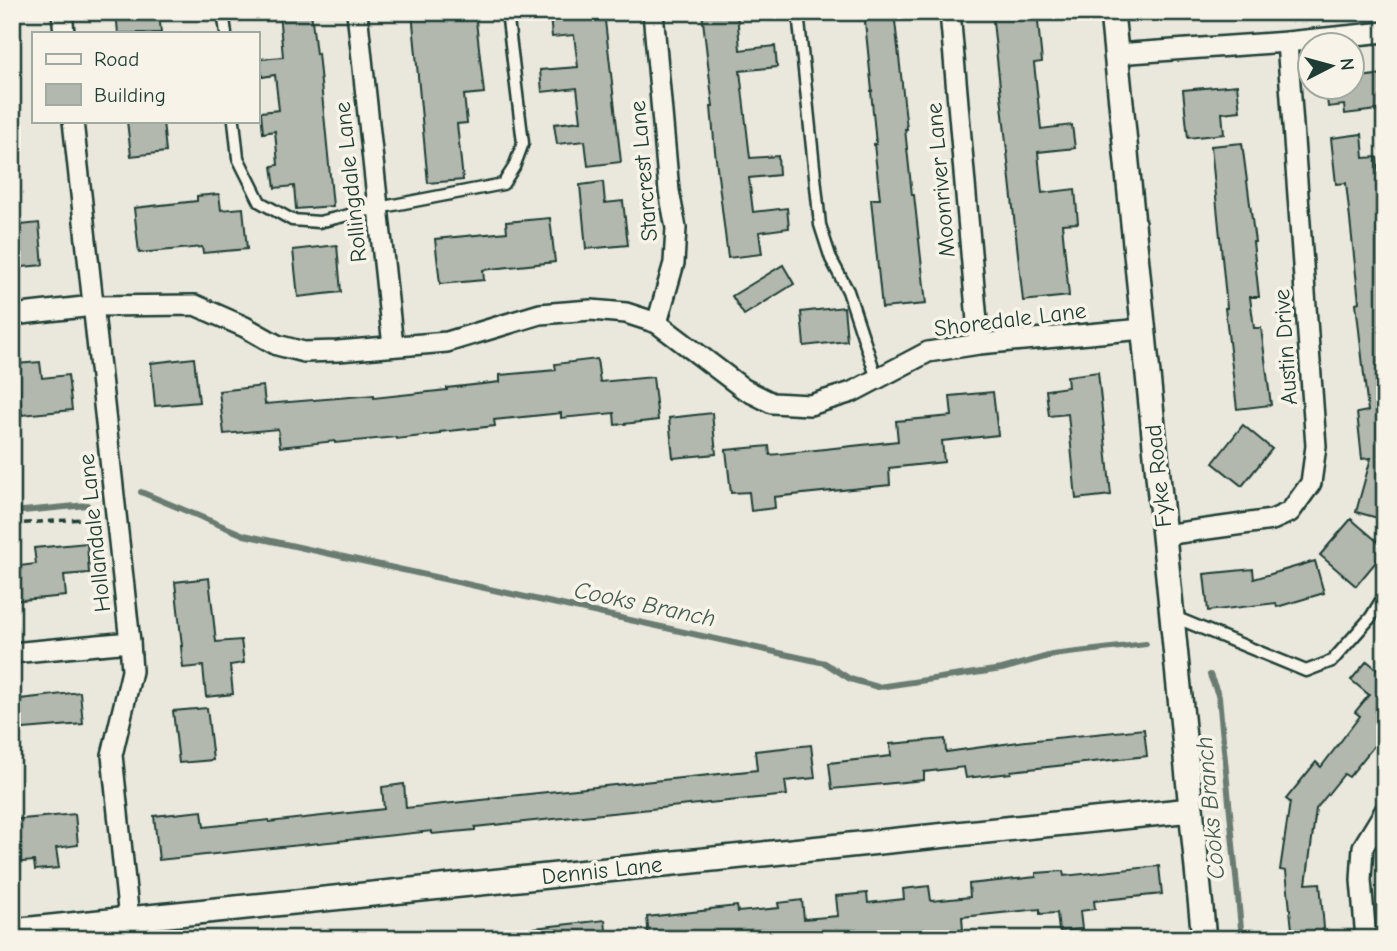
<svg xmlns="http://www.w3.org/2000/svg" width="1397" height="951" viewBox="0 0 1397 951" font-family="'Comic Neue',sans-serif">
  <style>
    .lines { fill: none; stroke-linecap: round; stroke-linejoin: round }
    .stream { stroke: #6a7c72; stroke-width: 6 }
    .building { fill: #b2b8ae; stroke: #1f3d34; stroke-width: 2 }
    .service-casing { stroke: #1f3d34; stroke-width: 15 }
    .minor-casing { stroke: #1f3d34; stroke-width: 24 }
    .tertiary-casing { stroke: #1f3d34; stroke-width: 28 }
    .path { stroke: #1f3d34; stroke-width: 3.5; stroke-dasharray: 7 5; stroke-linecap: butt }
    .service { stroke: #f7f3e8; stroke-width: 10 }
    .minor { stroke: #f7f3e8; stroke-width: 19 }
    .tertiary { stroke: #f7f3e8; stroke-width: 23 }
    .labels { text-anchor: middle; stroke-width: 7; stroke-linejoin: round; paint-order: stroke }
    .street-label { font-size: 23px; fill: #1f3d34; stroke: #f7f3e8 }
    .water-label { font-size: 24px; font-style: italic; fill: #445c53; stroke: #f7f3e8 }
  </style>
  <rect width="100%" height="100%" fill="#eae8dd"/>
  <filter id="ink" filterUnits="userSpaceOnUse"><feTurbulence type="fractalNoise" baseFrequency=".0143" numOctaves="2"/><feDisplacementMap in="SourceGraphic" scale="14" xChannelSelector="R" yChannelSelector="G"/><feConvolveMatrix kernelMatrix="1 2 1 2 8 2 1 2 1" color-interpolation-filters="sRGB"/></filter>
  <g filter="url(#ink)">
    <g class="lines">
      <g class="stream">
        <path d="M141,492L244,535L825,663L850,679L878,687L1002,669L1052,655L1146,644"/>
        <path d="M12,512L87,505"/>
        <path d="M1210,675L1219,697L1242,939"/>
      </g>
    </g>
    <g class="building">
      <path d="M116,12H159L161,33H118Z"/>
      <path d="M279,12H311L316,54L318,53L333,206L296,209L294,186L275,188L272,166L278,165L275,131L263,133L261,112L279,110L275,75L262,77L260,59L283,57Z"/>
      <path d="M412,12H475L484,93L464,95L467,123L457,124L463,180L428,183Z"/>
      <path d="M574,12H604L621,162L588,166L585,141L557,144L554,124L581,121L577,88L542,92L540,70L578,67L574,35L552,37L550,15Z"/>
      <path d="M702,12H737L740,50L775,46L777,67L740,71L750,158L778,156L779,175L749,178L753,212L787,208L789,228L759,232L762,254L728,258L715,151L711,107H713Z"/>
      <path d="M864,12H894L907,129H905L912,195H914L926,304L882,308L871,199H880L874,144H876L871,91H872Z"/>
      <path d="M992,12H1037L1042,62L1034,63L1041,129L1072,125L1075,148L1038,152L1042,193L1075,189L1078,223L1062,224L1069,296L1023,301Z"/>
      <path d="M1385,74V109L1345,114L1344,105L1328,107L1326,88H1352V78Z"/>
      <path d="M1237,85L1240,111L1222,113L1224,134L1188,138L1183,90Z"/>
      <path d="M127,121H163L166,152L131,156Z"/>
      <path d="M1362,134L1364,158L1377,157L1380,191H1384L1385,202V520L1356,512L1371,458L1362,459L1357,413L1368,411L1356,303L1359,302L1346,183L1336,184L1331,138Z"/>
      <path d="M1242,143L1255,242H1253L1259,297H1250L1254,328H1261L1271,405L1237,409L1225,308H1227L1211,146Z"/>
      <path d="M603,182L605,203L623,201L628,245L586,249L580,185Z"/>
      <path d="M219,194L221,210L243,208L247,249L203,253L202,247L139,253L134,208L197,201V196Z"/>
      <path d="M550,218L555,262L483,270L484,280L440,284L435,239L507,232L506,222Z"/>
      <path d="M39,223L43,265L12,268V226Z"/>
      <path d="M337,245L341,292L298,297L293,250Z"/>
      <path d="M783,265L794,284L744,315L732,296Z"/>
      <path d="M844,307L847,341L804,346L801,312Z"/>
      <path d="M194,358L199,402L155,406L151,363Z"/>
      <path d="M597,359L600,382L653,377L658,420L615,425L614,413L561,418V413L494,420L495,426L440,432V434L396,439V437L335,443V441L280,447L278,429L224,434L219,391L263,386L265,404L374,395V398L447,390V388L500,382V375L556,370L555,364Z"/>
      <path d="M40,362L42,378L68,375L72,410L22,415L16,364Z"/>
      <path d="M1098,372L1111,495L1076,499L1068,414L1049,416L1046,390L1068,387L1067,376Z"/>
      <path d="M993,392L998,435L942,441L944,462L889,468L890,485L774,497L775,508L751,511L749,492L731,493L726,450L769,446L770,455L898,441L896,421L952,416L950,396Z"/>
      <path d="M712,413L716,454L673,458L669,418Z"/>
      <path d="M1243,425L1272,449L1242,486L1213,463Z"/>
      <path d="M1351,519L1385,548V551L1356,586L1320,555Z"/>
      <path d="M87,543L89,573L64,575L66,596L12,601V567L36,564L34,548Z"/>
      <path d="M1315,561L1324,593L1277,607L1276,603L1208,611L1204,574L1253,569L1254,579Z"/>
      <path d="M209,578L216,642L241,640L244,663L230,665L233,694L206,697L203,666L183,668L181,646H182L175,582Z"/>
      <path d="M1367,661L1385,676V727L1375,739L1378,741L1349,777L1344,774L1316,809L1306,884L1320,883L1324,928L1323,929L1324,939H1293L1286,871L1280,870L1290,802L1286,799L1316,762L1321,767L1360,716L1355,712L1369,695L1351,680Z"/>
      <path d="M80,692L83,724L12,730V700Z"/>
      <path d="M207,708L213,760L179,763L173,711Z"/>
      <path d="M1144,729L1147,756L1011,771V773L966,778L964,767L924,772V780L832,789L829,763L891,756L890,744L945,739L946,752L1026,741Z"/>
      <path d="M811,745L815,778L785,781L787,795L475,827V830L432,834V831L159,860L154,816L202,811L204,827L269,820V822L384,809L382,787L404,784L406,808L490,799V798L757,770L755,751Z"/>
      <path d="M75,814L78,845L56,848L59,868L35,870L34,861L12,863V820Z"/>
      <path d="M1159,866L1162,894L1094,901L1095,909L1080,911L1082,929L1059,931L1057,913L1040,914V909L962,917L963,930L908,936L907,930L820,939H649L647,917L710,910V909L737,906L738,912L779,908L778,903L802,900L804,919L838,916L836,896L867,893L868,903L904,899L903,889L929,886L931,901L970,897L969,884L1036,877V873L1063,871L1064,876Z"/>
      <path d="M605,920L607,939H534V928Z"/>
    </g>
    <g class="lines">
      <g class="service-casing">
        <g id="service">
          <path d="M223,12L226,33"/>
          <path d="M798,12L820,225L831,259L848,291L877,379"/>
          <path d="M234,121L238,158L260,202L292,220L319,222L378,208L503,184L514,167L523,143L507,12"/>
          <path d="M1172,616L1306,671L1332,661L1371,617L1385,594"/>
        </g>
      </g>
      <g class="minor-casing">
        <g id="minor">
          <path d="M62,12L64,33"/>
          <path d="M357,12L393,346"/>
          <path d="M653,12L669,191L676,228L674,263L657,323"/>
          <path d="M950,12L979,344"/>
          <path d="M1116,54L1287,42L1385,32"/>
          <path d="M73,121L130,642L132,671L112,755L131,939"/>
          <path d="M12,315L93,306L195,305L245,327L277,345L304,352L338,351L447,342L540,314L591,310L626,313L657,323L744,389L772,403L810,405L852,392L928,352L979,344L1143,329"/>
          <path d="M1164,535L1272,520L1290,512L1311,483L1316,446L1287,42"/>
          <path d="M12,653L130,642"/>
          <path d="M1366,939L1361,880L1363,847L1385,811"/>
        </g>
      </g>
      <g class="tertiary-casing">
        <g id="tertiary">
          <path d="M1112,12L1204,939"/>
          <path d="M12,931L1191,810"/>
        </g>
      </g>
      <path class="path" d="M12,524L97,518"/>
      <use href="#service" class="service"/>
      <use href="#minor" class="minor"/>
      <use href="#tertiary" class="tertiary"/>
    </g>
  </g>
  <g class="labels">
    <g class="street-label">
      <text transform="translate(643 171) rotate(-95)" y="8">Starcrest Lane</text>
      <text transform="translate(940 180) rotate(-95)" y="8">Moonriver Lane</text>
      <text transform="translate(350 182) rotate(-96)" y="8">Rollingdale Lane</text>
      <text transform="translate(1010 319) rotate(-7)" y="8">Shoredale Lane</text>
      <text transform="translate(1285 347) rotate(-94)" y="8">Austin Drive</text>
      <text transform="translate(1158 476) rotate(-96)" y="8">Fyke Road</text>
      <text transform="translate(94 533) rotate(-96)" y="8">Hollandale Lane</text>
      <text transform="translate(602 870) rotate(-6)" y="8">Dennis Lane</text>
    </g>
    <g class="water-label">
      <text transform="translate(645 604) rotate(12)" y="8">Cooks Branch</text>
      <text transform="translate(1210 808) rotate(-95)" y="8">Cooks Branch</text>
    </g>
  </g>
  <rect width="1397" height="951" fill="none" stroke="#f7f3e8" stroke-width="42"/>
  <rect x="21" y="21" width="1355" height="909" fill="none" stroke="#1f3d34" stroke-width="2.5" filter="url(#ink)"/>
  <rect x="32" y="32" width="228" height="91" fill="#f7f3e8" stroke="#a1aaa0" stroke-width="2"/>
  <rect x="46" y="54" width="35" height="10" fill="#f7f3e8" stroke="#a1aaa0" stroke-width="2"/>
  <text x="94" y="66" font-size="21" fill="#1f3d34">Road</text>
  <rect x="46" y="84" width="35" height="21" fill="#b2b8ae" stroke="#a1aaa0" stroke-width="2"/>
  <text x="94" y="102" font-size="21" fill="#1f3d34">Building</text>
  <g transform="translate(1331 66) rotate(84)"><circle r="33" fill="#f7f3e8" stroke="#a1aaa0" stroke-width="2"/>
  <path d="M0-5L12 26L0 18L-12 26Z" fill="#1f3d34"/>
  <text y="-10" font-size="19" font-weight="bold" text-anchor="middle" fill="#1f3d34">N</text>
  </g>
</svg>
